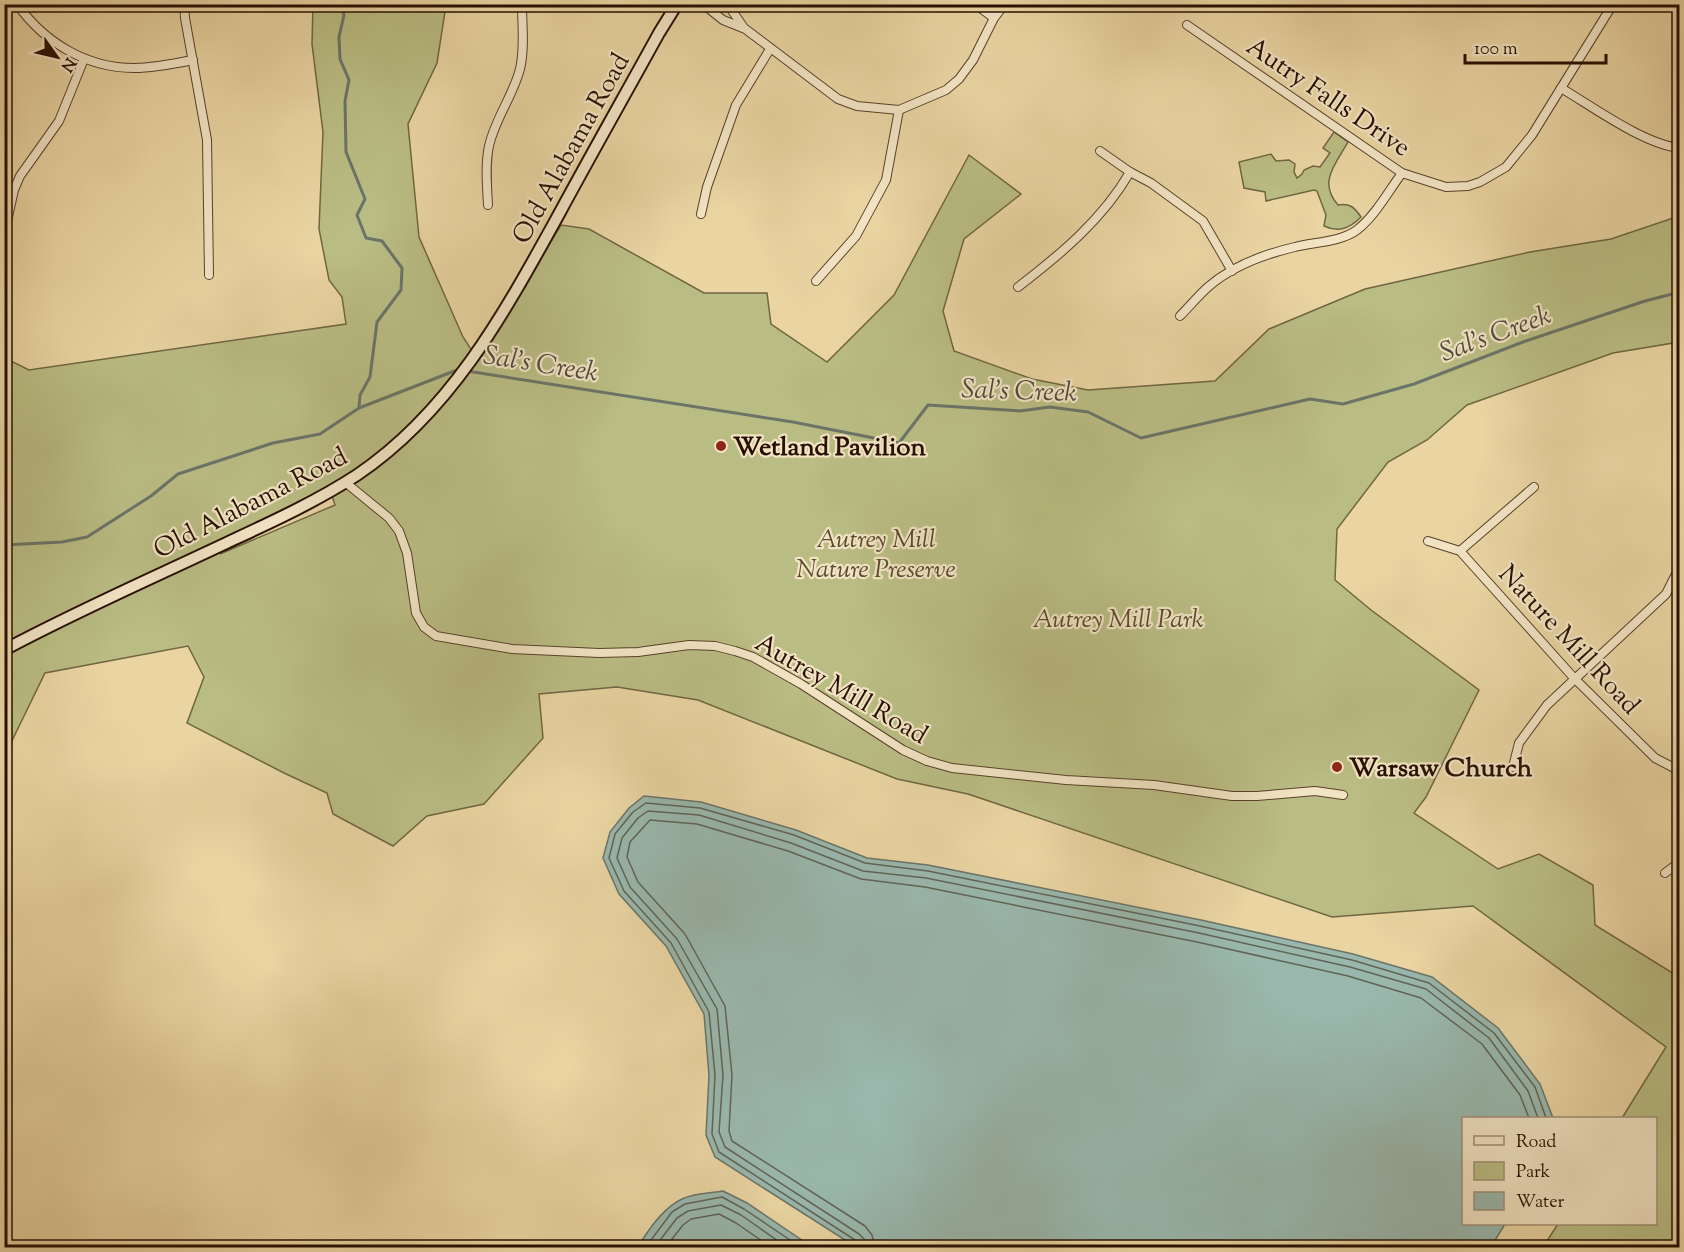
<svg xmlns="http://www.w3.org/2000/svg" width="1684" height="1252" viewBox="0 0 1684 1252" font-family="'Sorts Mill Goudy',serif">
  <style>
    .green { fill: #b9bc83; stroke: #706642; stroke-width: 1.5; fill-rule: evenodd }
    .water { fill: #99b7ac; stroke: #6b7468; stroke-width: 1.5 }
    .lines { fill: none; stroke-linecap: round; stroke-linejoin: round }
    .shore { stroke: #606456; stroke-width: 1.5 }
    .stream { stroke: #6b7468; stroke-width: 3 }
    .minor-casing { stroke: #584129; stroke-width: 10 }
    .secondary-casing { stroke: #271001; stroke-width: 14 }
    .minor { stroke: #f1e3c3; stroke-width: 8 }
    .secondary { stroke: #f1e3c3; stroke-width: 10 }
    .poi-dot { fill: #8f2418; stroke: #f1e3c3; stroke-width: 2 }
    .labels { text-anchor: middle; stroke-width: 4.5; stroke-linejoin: round; paint-order: stroke }
    .street-label { font-size: 26px; fill: #271001; stroke: #f1e3c3 }
    .poi-label { font-size: 26px; font-weight: bold; fill: #271001; stroke: #f1e3c3; text-anchor: start }
    .park-label { font-size: 26px; font-style: italic; fill: #5a4c2e; stroke: #f1e3c3 }
    .water-label { font-size: 27px; font-style: italic; fill: #4f4a3d; stroke: #f1e3c3 }
  </style>
  <rect width="100%" height="100%" fill="#e9d4a2"/>
  <filter id="stains"><feTurbulence type="fractalNoise" baseFrequency=".00333" numOctaves="4"/><feColorMatrix values="0 0 0 0 .2 0 0 0 0 .09 0 0 0 0 .02 0 0 0 .5 -.17"/></filter>
  <radialGradient id="worn" r=".72"><stop offset=".6" stop-color="#630" stop-opacity="0"/><stop offset="1" stop-color="#630" stop-opacity=".3"/></radialGradient>
  <g class="green">
    <path d="M313,5H446L437,63L408,124L419,237L463,337L476,357L493,335L561,225L589,229L704,293H767L771,324L827,362L894,295L969,155L1021,194L964,239L943,311L954,351L1032,379L1088,390L1215,381L1269,329L1365,289L1530,252L1611,239L1679,216V342L1613,353L1467,405L1427,440L1388,462L1337,529L1335,580L1371,610L1479,690L1426,797L1414,813L1498,869L1539,854L1593,885L1595,925L1674,974L1679,968V1247H1543L1558,1224H1656V1118H1622L1666,1047L1473,906L1332,917L968,794L897,779L698,700L617,687L539,694L543,738L484,804L427,816L393,846L333,814L327,793L284,773L187,723L204,677L188,646L45,673L5,755V358L29,370L346,324L342,297L329,280L319,229L323,132L312,44ZM331,493L335,505L220,554Z"/>
    <path d="M1334,132L1348,142C1335,165 1318,182 1338,205C1350,203 1354,207 1361,217C1350,228 1339,233 1324,226L1326,215L1317,191L1314,190L1266,201L1265,192L1244,188L1239,162L1271,154L1276,161L1289,160L1295,164L1294,172L1297,178L1302,174L1304,170L1313,166L1320,167L1330,153L1323,148Z"/>
  </g>
  <g class="water">
    <path d="M644,796L701,802L796,830L867,858L928,865L1201,920L1353,954L1432,977L1498,1028L1540,1084L1553,1118H1464V1224H1505L1491,1247H856L715,1157L706,1135L709,1075L704,1014L666,946L619,894L603,858L610,832L629,808Z"/>
    <path d="M723,1191L747,1203L812,1247H638C648,1230 663,1208 682,1199C693,1193 711,1193 723,1191Z"/>
  </g>
  <g class="lines">
    <g class="shore">
      <path d="M645,1248L672,1212L685,1204L722,1197L744,1209L802,1248"/>
      <path d="M654,1248L677,1218L688,1211L721,1205L741,1215L788,1248"/>
      <path d="M665,1248L683,1225L691,1219L719,1214L736,1223L772,1248"/>
      <path d="M858,1248L855,1240L719,1152L712,1134L715,1075L709,1012L671,943L624,891L609,858L615,834L633,812L646,803L700,808L794,835L865,863L928,871L1200,926L1352,960L1429,983L1494,1033L1535,1087L1546,1118"/>
      <path d="M866,1248L864,1239L859,1234L725,1147L719,1132L723,1075L717,1009L677,939L630,887L617,858L622,838L638,818L648,811L699,815L791,843L863,871L926,878L1199,933L1350,967L1426,989L1489,1038L1528,1091L1538,1118"/>
      <path d="M875,1248L872,1235L865,1226L732,1141L729,1131L732,1075L725,1006L685,934L638,882L627,857L630,842L650,820L697,824L788,851L861,879L925,887L1197,942L1348,976L1421,998L1482,1044L1520,1095L1529,1118"/>
    </g>
    <g class="stream">
      <path d="M340,4L344,15L339,37L340,59L349,80L345,101L346,152L365,199L357,215L366,238L382,241L402,268L401,290L377,322L370,377L360,395L359,408"/>
      <path d="M467,371L793,422L899,443L928,405L1020,411L1050,407L1088,412L1141,438L1310,399L1343,404L1414,384L1523,342L1645,301L1680,292"/>
      <path d="M4,545L62,542L87,537L151,496L178,474L273,443L320,434L359,408L457,370H461"/>
    </g>
    <g class="minor-casing">
      <g id="minor">
        <path d="M17,4C44,42 86,68 134,68C153,68 173,64 193,60"/>
        <path d="M184,4L185,18L207,140L209,275"/>
        <path d="M703,4L723,20L743,28"/>
        <path d="M725,4L731,9L744,28L838,99L857,106L899,110L946,90L959,79L973,60L994,18L1005,4"/>
        <path d="M975,4L994,18"/>
        <path d="M1187,25L1402,173L1446,187L1468,186L1480,182L1506,167L1532,135L1613,4"/>
        <path d="M1561,88C1593,107 1645,145 1680,148"/>
        <path d="M1100,151L1130,172L1151,183L1203,221L1232,271"/>
        <path d="M488,205C487,186 485,165 489,146C495,119 513,96 520,69C525,48 522,25 522,4"/>
        <path d="M701,214L707,187L736,105L770,49"/>
        <path d="M4,235L14,190L20,176L59,121L84,59"/>
        <path d="M816,281L856,236L886,180L899,110"/>
        <path d="M1018,287C1061,254 1103,219 1130,172"/>
        <path d="M1180,316C1189,307 1198,296 1208,287C1232,266 1265,254 1295,247C1314,242 1341,242 1357,230C1375,216 1388,192 1402,173"/>
        <path d="M345,482L389,518L399,531L407,553L416,613L424,627L436,636L512,649L599,653L638,652L689,645L715,646L735,651L753,657L801,684L903,750L927,761L952,768L1066,780L1154,785L1232,796H1257L1315,791L1343,795"/>
        <path d="M1428,541L1460,551L1574,678L1655,758L1680,771"/>
        <path d="M1460,551L1534,487"/>
        <path d="M1513,767L1519,743L1547,705L1666,594L1680,566"/>
        <path d="M1665,873L1680,862"/>
      </g>
    </g>
    <g class="secondary-casing">
      <path id="secondary" d="M4,650C75,612 148,580 220,546C267,524 314,503 357,475C452,411 506,310 559,214C592,153 626,93 659,33L677,4"/>
    </g>
    <use href="#minor" class="minor"/>
    <use href="#secondary" class="secondary"/>
  </g>
  <g class="poi-dot">
    <circle cx="721" cy="446" r="6"/>
    <circle cx="1337" cy="767" r="6"/>
  </g>
  <g class="labels">
    <g class="street-label">
      <text transform="translate(1329 96) rotate(34)" y="9">Autry Falls Drive</text>
      <text transform="translate(570 148) rotate(-61)" y="9">Old Alabama Road</text>
      <text transform="translate(250 502) rotate(-27)" y="9">Old Alabama Road</text>
      <text transform="translate(1570 639) rotate(47)" y="9">Nature Mill Road</text>
      <text transform="translate(842 688) rotate(30)" y="9">Autrey Mill Road</text>
    </g>
    <g class="poi-label">
      <text x="733" y="455">Wetland Pavilion</text>
      <text x="1349" y="776">Warsaw Church</text>
    </g>
    <g class="park-label">
      <text x="876" y="547">Autrey Mill<tspan x="876" dy="30">Nature Preserve</tspan></text>
      <text x="1118" y="627">Autrey Mill Park</text>
    </g>
    <g class="water-label">
      <text transform="translate(1495 333) rotate(-20)" y="9">Sal's Creek</text>
      <text transform="translate(541 363) rotate(9)" y="9">Sal's Creek</text>
      <text transform="translate(1019 390) rotate(2)" y="9">Sal's Creek</text>
    </g>
  </g>
  <rect width="1684" height="1252" fill="none" stroke="#e9d4a2" stroke-width="24"/>
  <rect x="6" y="6" width="1672" height="1240" fill="none" stroke="#271001" stroke-width="3"/>
  <rect x="12" y="12" width="1660" height="1228" fill="none" stroke="#271001" stroke-width="1.5"/>
  <rect x="1462" y="1117" width="195" height="108" fill="#f1e3c3" stroke="#a08f75" stroke-width="1.5"/>
  <rect x="1474" y="1136" width="30" height="9" fill="#f1e3c3" stroke="#a08f75" stroke-width="1.5"/>
  <text x="1516" y="1147" font-size="18" fill="#271001">Road</text>
  <rect x="1474" y="1162" width="30" height="18" fill="#b9bc83" stroke="#a08f75" stroke-width="1.5"/>
  <text x="1516" y="1177" font-size="18" fill="#271001">Park</text>
  <rect x="1474" y="1192" width="30" height="18" fill="#99b7ac" stroke="#a08f75" stroke-width="1.5"/>
  <text x="1516" y="1207" font-size="18" fill="#271001">Water</text>
  <g transform="translate(57 57) rotate(124)" stroke="#f1e3c3" stroke-width="4.5" paint-order="stroke">
  <path d="M0-4.5L10 22L0 15L-10 22Z" fill="#271001"/>
  <text y="-9" font-size="16" font-weight="bold" text-anchor="middle" fill="#271001">N</text>
  </g>
  <path d="M1465 54v9h141v-9" fill="none" stroke="#271001" stroke-width="3"/>
  <text x="1474" y="54" font-size="18" fill="#271001" stroke="#f1e3c3" stroke-width="4.5" paint-order="stroke">100 m</text>
  <rect width="100%" height="100%" filter="url(#stains)"/>
  <rect width="100%" height="100%" fill="url(#worn)"/>
</svg>
